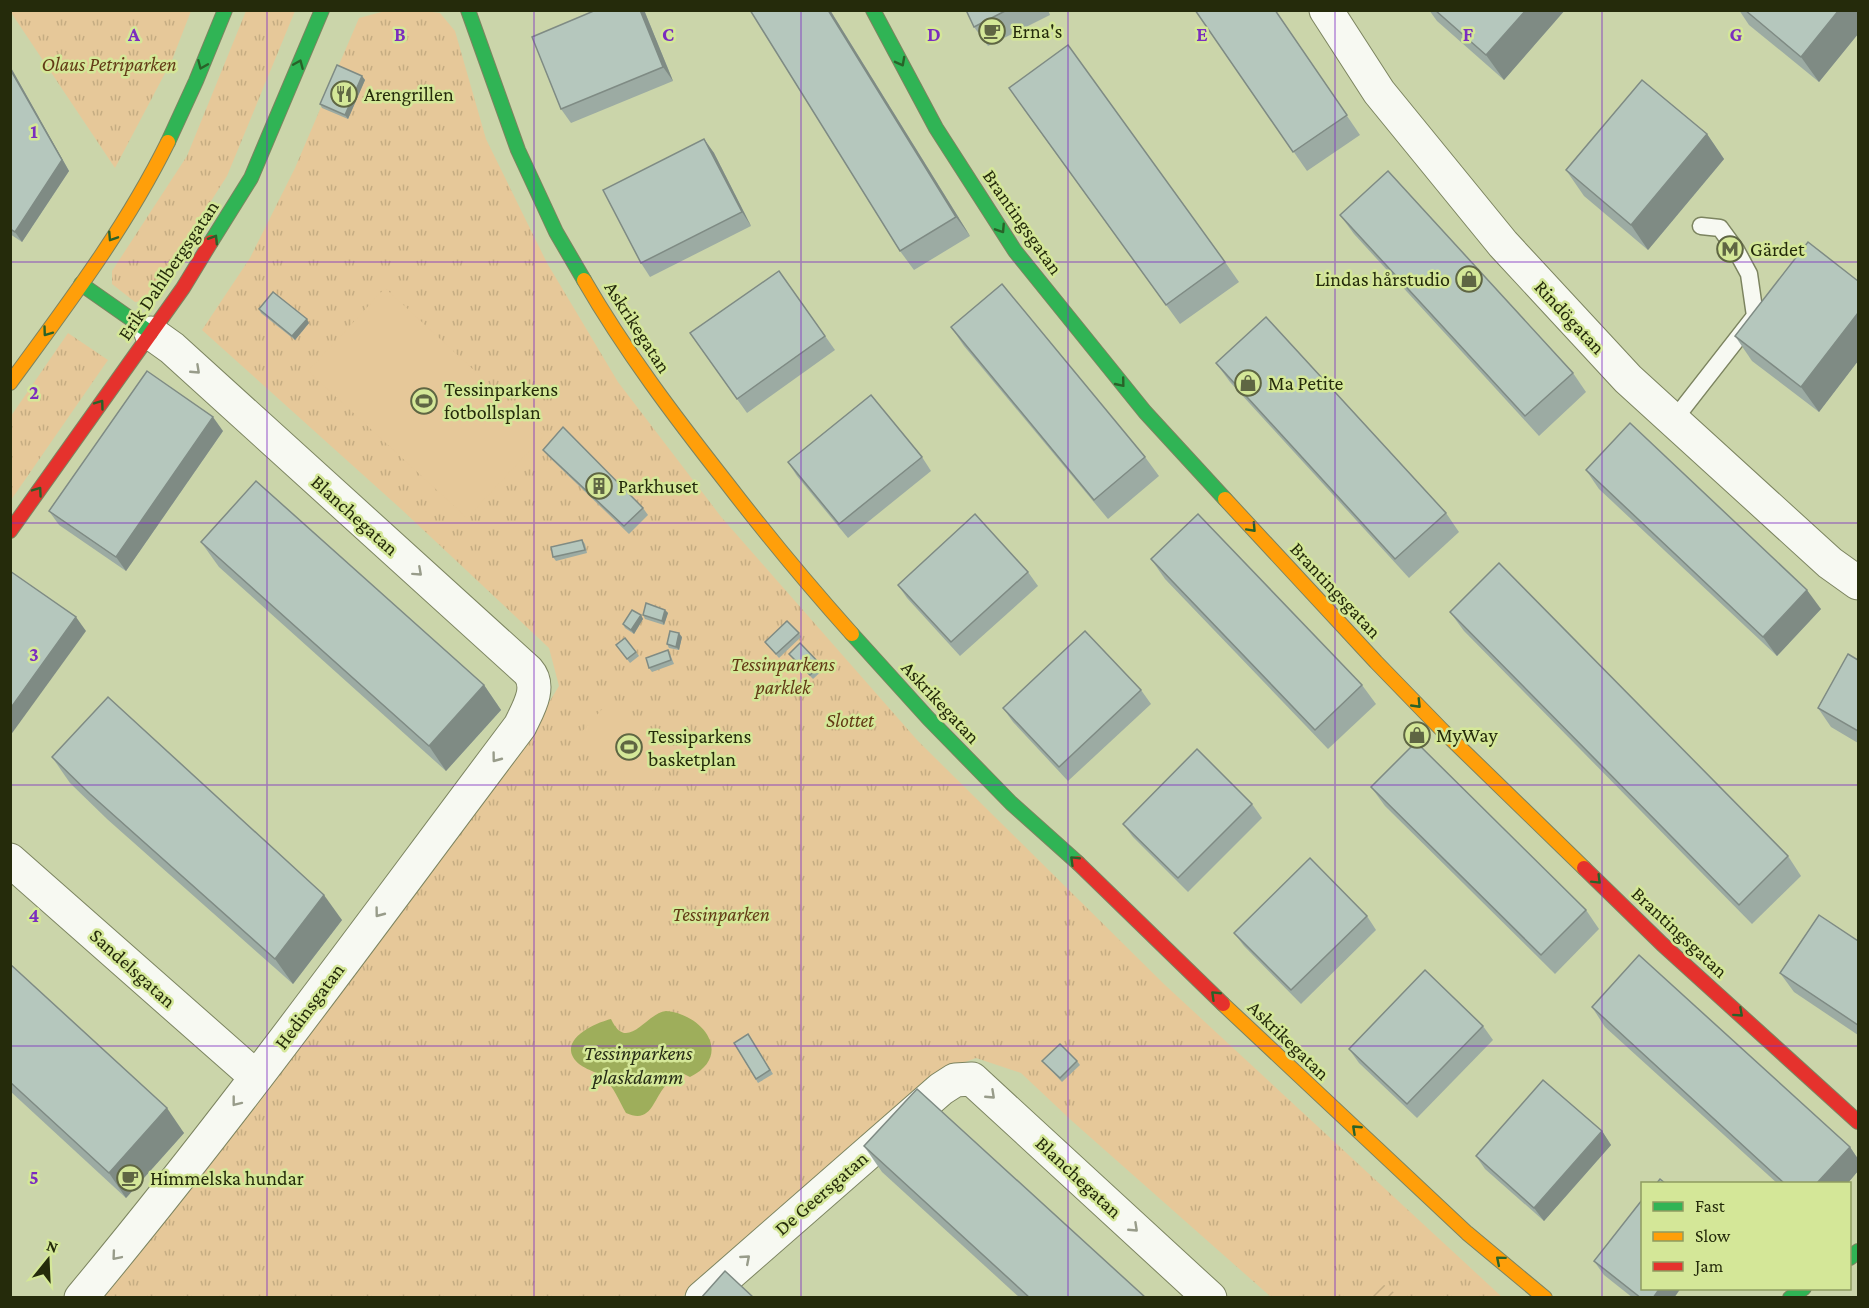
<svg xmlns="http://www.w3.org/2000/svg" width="1869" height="1308" viewBox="0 0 1869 1308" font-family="'Crimson Pro',serif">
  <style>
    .grass { fill: url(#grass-tufts) }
    .garden { fill: url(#garden-furrows) }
    .pitch { fill: #e6c899 }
    .water { fill: #9eae5b }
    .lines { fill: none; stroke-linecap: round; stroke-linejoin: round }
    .lane-casing { stroke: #7c8460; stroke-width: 19 }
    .street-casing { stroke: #7c8460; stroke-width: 35 }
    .fast-casing { stroke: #7c8460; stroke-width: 16 }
    .slow-casing { stroke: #7c8460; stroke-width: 16 }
    .jam-casing { stroke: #7c8460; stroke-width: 16 }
    .lane { stroke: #f7f9f2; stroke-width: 16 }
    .street { stroke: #f7f9f2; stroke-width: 33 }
    .fast { stroke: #30b455; stroke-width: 14 }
    .slow { stroke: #ff9f0a; stroke-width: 14 }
    .jam { stroke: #e5322d; stroke-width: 14 }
    .wall { fill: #9caba3 }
    .shaded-wall { fill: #7f8b84 }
    .building { fill: #b5c7bd; stroke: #7f8b84; stroke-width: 1.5 }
    .oneway { stroke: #296229 }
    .oneway2 { stroke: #989c8a }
    .grid { fill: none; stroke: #7b2cbf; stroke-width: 1.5; stroke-opacity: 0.55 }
    .labels { text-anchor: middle; stroke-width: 5; stroke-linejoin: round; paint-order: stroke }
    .poi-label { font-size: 20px; fill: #252b0b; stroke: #d4e798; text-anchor: start }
    .park-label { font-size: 20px; font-style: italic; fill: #633b16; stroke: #d4e798 }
    .street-label { font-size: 20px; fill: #252b0b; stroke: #d4e798 }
    .water-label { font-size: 21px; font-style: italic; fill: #272c16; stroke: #d4e798 }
    .grid-label { font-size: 20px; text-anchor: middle; font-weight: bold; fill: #7b2cbf; stroke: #d4e798; stroke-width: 5; stroke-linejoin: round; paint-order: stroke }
  </style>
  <defs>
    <pattern id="grass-tufts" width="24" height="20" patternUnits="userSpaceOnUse" patternTransform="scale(1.5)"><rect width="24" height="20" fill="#e6c899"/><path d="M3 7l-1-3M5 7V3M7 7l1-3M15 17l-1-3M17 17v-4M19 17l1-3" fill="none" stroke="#c5ac82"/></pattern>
    <pattern id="garden-furrows" width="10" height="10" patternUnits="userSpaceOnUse" patternTransform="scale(1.5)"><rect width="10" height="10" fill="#e6c899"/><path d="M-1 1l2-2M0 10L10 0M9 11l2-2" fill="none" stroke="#c5ac82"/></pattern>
  </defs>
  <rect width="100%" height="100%" fill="#cbd5aa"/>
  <g class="grass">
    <path d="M389,10H417L440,13L455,31L486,139L547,263L618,382L722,518L918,741L1165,985L1502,1297H1271L1072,1121L1021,1073L976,1058L935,1073L682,1297L100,1298L534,727L559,686L549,648L401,509L202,330L250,258L295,168L359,18Z"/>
    <path d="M10,11H191L172,60L115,168Z"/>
    <path d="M246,11H295L227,176L148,300L135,302L112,284V271L187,156Z"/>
    <path d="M68,333L108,360L11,500V416Z"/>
  </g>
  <path class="garden" d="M1379,1281L1400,1297H1367Z"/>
  <g class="pitch">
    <path d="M385,288L544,435L467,518L308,371Z"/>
    <path d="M612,698L680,759L647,797L579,735Z"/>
  </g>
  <path class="water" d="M666,1011C703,1014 734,1055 690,1077L684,1074C678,1077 671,1079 667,1084C653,1098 652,1125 626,1113C619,1101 614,1087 603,1077C594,1070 580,1069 573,1057C562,1037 598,1022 611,1019C627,1054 646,1013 666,1011Z"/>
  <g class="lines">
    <g class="lane-casing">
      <path id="lane" d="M1673,421L1755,316L1749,274L1736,250L1720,228L1701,226"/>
    </g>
    <g class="street-casing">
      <g id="street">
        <path d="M1326,10L1379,92L1503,244L1628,379L1830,563L1858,583"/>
        <path d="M10,860L256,1077"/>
        <path d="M81,1298C235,1113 376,917 520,726C528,709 542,687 528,671L172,348L151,333"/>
        <path d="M702,1298L941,1089L955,1080L972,1079L1210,1298"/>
      </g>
    </g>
    <g class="fast-casing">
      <g id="fast">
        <path d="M468,10L518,150L556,232L584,280"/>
        <path d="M873,10L936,128L1015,251L1145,412L1225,499"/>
        <path d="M168,142L196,81L225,10"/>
        <path d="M211,242L251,178L322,10"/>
        <path d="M81,284L151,333"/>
        <path d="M852,634L928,718L1011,803L1078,863"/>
        <path d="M1850,1258L1858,1251"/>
        <path d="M1790,1298L1804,1288"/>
      </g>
    </g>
    <g class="slow-casing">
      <g id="slow">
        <path d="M584,280C625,351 675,417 726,482C766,534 808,585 852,634"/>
        <path d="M10,383C67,305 125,229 168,142"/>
        <path d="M1225,499L1376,662L1443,731L1584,868"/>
        <path d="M1223,1004L1467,1233L1545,1298"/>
      </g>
    </g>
    <g class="jam-casing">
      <g id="jam">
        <path d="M10,531L183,288L211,242"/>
        <path d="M1078,863L1223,1004"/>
        <path d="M1584,868L1662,944L1858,1122"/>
      </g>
    </g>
    <use href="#lane" class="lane"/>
    <use href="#street" class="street"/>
    <use href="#fast" class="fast"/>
    <use href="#slow" class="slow"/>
    <use href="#jam" class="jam"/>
  </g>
  <g class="wall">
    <path d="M644,10L673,81L571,123L561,109Z"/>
    <path d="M750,10H830L970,236L914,270L900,251Z"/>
    <path d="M966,10H1048L1050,15L988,46L974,27Z"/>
    <path d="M1195,10H1275L1360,135L1307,171Z"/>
    <path d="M1429,10H1565L1504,80L1437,21Z"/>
    <path d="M1739,10H1858V34L1819,82L1749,25Z"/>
    <path d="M10,66L69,171L22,242L10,234Z"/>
    <path d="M362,76L365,80L348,119L322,108L320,104Z"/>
    <path d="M1022,107L1225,262L1239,282L1180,324Z"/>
    <path d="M1707,134L1724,159L1648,250L1584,196L1566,170Z"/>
    <path d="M704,139L714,153L751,226L650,277L641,263Z"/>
    <path d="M1340,215L1573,373L1586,392L1539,436L1354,234Z"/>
    <path d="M779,271L835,350L747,413L690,333Z"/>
    <path d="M1858,281V361L1819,412L1752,361L1735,336Z"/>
    <path d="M259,309L309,323L295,340L261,313Z"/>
    <path d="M951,327L1145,457L1159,476L1108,519L964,346Z"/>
    <path d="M1216,363L1446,513L1459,532L1409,578L1230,382Z"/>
    <path d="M223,431L126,571L59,525L49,511Z"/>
    <path d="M543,450L643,508L648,515L629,534L549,457Z"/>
    <path d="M922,457L931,471L848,538L797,476L788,462Z"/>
    <path d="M1586,470L1821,609L1777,656L1599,489Z"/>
    <path d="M582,540L585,544L587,553L556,561L553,557Z"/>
    <path d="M201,542L484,685L501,710L446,771L219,567Z"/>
    <path d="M1151,559L1362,685L1376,704L1328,749L1165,579Z"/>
    <path d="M1028,572L1038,586L960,656L907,598L898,585Z"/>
    <path d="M665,610L668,613L664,625L645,619L643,615Z"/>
    <path d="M1450,612L1788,856L1801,876L1752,924L1464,631Z"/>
    <path d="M641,615L643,619L634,634L625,628L623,624Z"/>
    <path d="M799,633L801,637L779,658L765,642Z"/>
    <path d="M682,637L679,650L669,648L667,644Z"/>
    <path d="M625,638L639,656L630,663L616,645Z"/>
    <path d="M670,654L674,664L652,672L649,668Z"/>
    <path d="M789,654L821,665L824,669L813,679Z"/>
    <path d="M1858,660V743L1831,727L1818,708Z"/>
    <path d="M1141,690L1151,704L1068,781L1013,722L1003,708Z"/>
    <path d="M52,757L342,920L293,984L107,819L70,783Z"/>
    <path d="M1371,787L1586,910L1599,929L1555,974L1385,806Z"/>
    <path d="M1252,804L1262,818L1188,892L1133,837L1123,824Z"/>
    <path d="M1367,916L1376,930L1301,1004L1244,946L1234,933Z"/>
    <path d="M1858,941V1035L1794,992L1780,973Z"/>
    <path d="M10,964L184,1133L126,1198L10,1091Z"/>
    <path d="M1592,1007L1850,1147L1858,1159V1171L1847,1184H1778L1605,1027Z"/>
    <path d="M1483,1026L1493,1040L1417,1118L1359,1063L1349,1049Z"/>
    <path d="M748,1034L773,1074L758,1083L734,1043Z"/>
    <path d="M1042,1061H1077L1080,1065L1062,1082Z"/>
    <path d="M1602,1131L1611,1145L1544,1221L1485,1169L1476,1156Z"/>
    <path d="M864,1146L1146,1298H1020L882,1172Z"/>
    <path d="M1594,1261L1674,1298H1633L1604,1275Z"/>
  </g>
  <g class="shaded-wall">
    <path d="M640,10H644L673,81L663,67Z"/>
    <path d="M828,10H830L970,236L956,217Z"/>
    <path d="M1526,10H1565L1504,80L1486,55Z"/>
    <path d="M1839,10H1858V34L1819,82L1801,57Z"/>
    <path d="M10,66L69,171L22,242L15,232Z"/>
    <path d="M362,76L365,80L348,119L345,115Z"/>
    <path d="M1707,134L1724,159L1648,250L1631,225Z"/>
    <path d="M704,139L714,153L751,226L742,212Z"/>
    <path d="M1858,313V361L1819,412L1801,387Z"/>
    <path d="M307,319L309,323L295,340L292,336Z"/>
    <path d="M213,417L223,431L126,571L116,557Z"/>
    <path d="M1807,590L1821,609L1777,656L1763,637Z"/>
    <path d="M665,610L668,613L664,625L662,621Z"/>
    <path d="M641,615L643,619L634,634L631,630Z"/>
    <path d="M76,617L86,631L10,736V709Z"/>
    <path d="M679,633L682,637L679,650L676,647Z"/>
    <path d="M484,685L501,710L446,771L429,746Z"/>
    <path d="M324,895L342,920L293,984L275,959Z"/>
    <path d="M167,1108L184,1133L126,1198L109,1173Z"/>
    <path d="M1602,1131L1611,1145L1544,1221L1534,1208Z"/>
    <path d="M1850,1147L1858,1159V1171L1847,1184H1816Z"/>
    <path d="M1660,1288H1681L1674,1298H1653Z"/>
  </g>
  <g class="building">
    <path d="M596,10H640L663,67L561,109L532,37Z"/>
    <path d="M750,10H828L956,217L900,251Z"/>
    <path d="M966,10H1007L974,27Z"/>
    <path d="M1195,10H1275L1347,115L1293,152Z"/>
    <path d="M1435,10H1526L1486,55Z"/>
    <path d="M1745,10H1839L1801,57Z"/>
    <path d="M1068,45L1225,262L1166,305L1009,88Z"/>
    <path d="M337,65L362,76L345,115L320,104Z"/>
    <path d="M10,69L62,160L15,232L10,229Z"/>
    <path d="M1642,80L1707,134L1631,225L1566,170Z"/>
    <path d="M704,139L742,212L641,263L603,190Z"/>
    <path d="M1388,171L1573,373L1525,416L1340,215Z"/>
    <path d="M1808,242L1858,281V313L1801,387L1735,336Z"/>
    <path d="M779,271L825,336L737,399L690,333Z"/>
    <path d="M1002,284L1145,457L1094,500L951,327Z"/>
    <path d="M273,292L307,319L292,336L259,309Z"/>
    <path d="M1266,317L1446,513L1395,559L1216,363Z"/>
    <path d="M147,371L213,417L116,557L49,511Z"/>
    <path d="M871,395L922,457L839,524L788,462Z"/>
    <path d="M1630,423L1807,590L1763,637L1586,470Z"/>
    <path d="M563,427L643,508L624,526L543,450Z"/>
    <path d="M256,481L484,685L429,746L201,542Z"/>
    <path d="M975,514L1028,572L951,642L898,585Z"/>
    <path d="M1198,514L1362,685L1315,730L1151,559Z"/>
    <path d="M582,540L585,550L553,557L551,547Z"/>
    <path d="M1499,563L1788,856L1739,905L1450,612Z"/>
    <path d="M10,571L76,617L10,709Z"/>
    <path d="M646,603L665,610L662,621L643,615Z"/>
    <path d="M632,610L641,615L631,630L623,624Z"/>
    <path d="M787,621L799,633L776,654L765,642Z"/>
    <path d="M670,631L679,633L676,647L667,644Z"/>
    <path d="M1085,631L1141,690L1059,767L1003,708Z"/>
    <path d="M625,638L636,652L627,659L616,645Z"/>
    <path d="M800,643L821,665L810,675L789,654Z"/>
    <path d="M668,650L671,660L649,668L646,658Z"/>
    <path d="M1848,654L1858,660V731L1818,708Z"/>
    <path d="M108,697L324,895L275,959L90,794L52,757Z"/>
    <path d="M1416,742L1586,910L1541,955L1371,787Z"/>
    <path d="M1197,749L1252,804L1178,878L1123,824Z"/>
    <path d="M1310,858L1367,916L1291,990L1234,933Z"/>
    <path d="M1819,915L1858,941V1025L1780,973Z"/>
    <path d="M1639,955L1850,1147L1816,1184H1785L1592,1007Z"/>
    <path d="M10,964L167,1108L109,1173L10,1082Z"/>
    <path d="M1425,970L1483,1026L1407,1104L1349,1049Z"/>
    <path d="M748,1034L770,1070L756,1079L734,1043Z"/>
    <path d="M1060,1044L1077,1061L1060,1078L1042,1061Z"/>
    <path d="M1543,1080L1602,1131L1534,1208L1476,1156Z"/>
    <path d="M917,1089L1146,1298H1030L864,1146Z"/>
    <path d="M1660,1179L1666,1184H1656Z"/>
    <path d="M1642,1200V1288H1660L1653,1298H1641L1594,1261Z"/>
    <path d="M725,1271L754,1298H701Z"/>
  </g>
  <defs><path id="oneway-chevron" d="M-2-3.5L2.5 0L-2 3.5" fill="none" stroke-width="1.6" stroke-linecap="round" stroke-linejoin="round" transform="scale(1.5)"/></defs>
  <g class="oneway">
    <use href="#oneway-chevron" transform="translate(901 62) rotate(62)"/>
    <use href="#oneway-chevron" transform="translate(299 64) rotate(-67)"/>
    <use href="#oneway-chevron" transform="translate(202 65) rotate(113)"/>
    <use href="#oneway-chevron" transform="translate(1001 229) rotate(57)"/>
    <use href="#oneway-chevron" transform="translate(112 237) rotate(123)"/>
    <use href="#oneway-chevron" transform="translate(214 239) rotate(-58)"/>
    <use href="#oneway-chevron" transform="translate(47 332) rotate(126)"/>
    <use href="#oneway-chevron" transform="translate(1121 383) rotate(51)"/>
    <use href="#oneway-chevron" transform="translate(100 404) rotate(-54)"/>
    <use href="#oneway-chevron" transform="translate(38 491) rotate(-55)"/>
    <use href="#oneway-chevron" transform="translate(1252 528) rotate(47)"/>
    <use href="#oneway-chevron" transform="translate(1417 704) rotate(46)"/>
    <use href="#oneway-chevron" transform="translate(1074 860) rotate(-136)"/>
    <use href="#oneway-chevron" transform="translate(1597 880) rotate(45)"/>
    <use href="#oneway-chevron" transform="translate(1215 995) rotate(-136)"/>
    <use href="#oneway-chevron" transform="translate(1739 1013) rotate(42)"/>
    <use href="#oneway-chevron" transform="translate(1356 1129) rotate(-137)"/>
    <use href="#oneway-chevron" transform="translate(1500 1260) rotate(-140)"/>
  </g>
  <g class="oneway2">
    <use href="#oneway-chevron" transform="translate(196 370) rotate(43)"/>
    <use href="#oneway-chevron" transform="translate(418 572) rotate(42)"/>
    <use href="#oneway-chevron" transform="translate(496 758) rotate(127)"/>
    <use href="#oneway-chevron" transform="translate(379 913) rotate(127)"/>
    <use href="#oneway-chevron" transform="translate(991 1095) rotate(43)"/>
    <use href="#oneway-chevron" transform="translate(236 1102) rotate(128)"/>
    <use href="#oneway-chevron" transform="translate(1134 1228) rotate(43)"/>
    <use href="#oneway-chevron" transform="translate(116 1256) rotate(130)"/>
    <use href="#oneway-chevron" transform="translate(746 1259) rotate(-41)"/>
  </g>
  <path class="grid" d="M267,10V1298M534,10V1298M801,10V1298M1068,10V1298M1335,10V1298M1602,10V1298M10,262H1858M10,523H1858M10,785H1858M10,1046H1858"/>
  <defs>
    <g id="cafe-ring" transform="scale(1.35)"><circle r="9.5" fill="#d4e798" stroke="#5f6643" stroke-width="1.5"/><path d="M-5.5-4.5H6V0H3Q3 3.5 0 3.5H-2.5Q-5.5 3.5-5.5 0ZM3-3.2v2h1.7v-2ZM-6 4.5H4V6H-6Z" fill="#5f6643"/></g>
    <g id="restaurant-ring" transform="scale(1.35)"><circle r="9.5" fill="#d4e798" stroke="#5f6643" stroke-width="1.5"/><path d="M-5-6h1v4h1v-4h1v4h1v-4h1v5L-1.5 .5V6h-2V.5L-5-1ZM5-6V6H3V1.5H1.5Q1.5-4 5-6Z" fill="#5f6643"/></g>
    <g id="metro-ring" transform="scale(1.35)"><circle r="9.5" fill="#d4e798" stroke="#5f6643" stroke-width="1.5"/><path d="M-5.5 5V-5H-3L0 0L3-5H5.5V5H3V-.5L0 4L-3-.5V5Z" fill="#5f6643"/></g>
    <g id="shop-ring" transform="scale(1.35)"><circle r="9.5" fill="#d4e798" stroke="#5f6643" stroke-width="1.5"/><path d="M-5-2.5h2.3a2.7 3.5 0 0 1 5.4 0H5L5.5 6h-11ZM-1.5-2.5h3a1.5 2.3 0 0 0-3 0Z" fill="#5f6643"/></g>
    <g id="stadium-ring" transform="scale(1.35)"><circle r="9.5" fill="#d4e798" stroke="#5f6643" stroke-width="1.5"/><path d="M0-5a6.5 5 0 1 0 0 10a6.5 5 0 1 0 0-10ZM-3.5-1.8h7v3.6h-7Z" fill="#5f6643"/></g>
    <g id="building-ring" transform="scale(1.35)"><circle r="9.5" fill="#d4e798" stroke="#5f6643" stroke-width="1.5"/><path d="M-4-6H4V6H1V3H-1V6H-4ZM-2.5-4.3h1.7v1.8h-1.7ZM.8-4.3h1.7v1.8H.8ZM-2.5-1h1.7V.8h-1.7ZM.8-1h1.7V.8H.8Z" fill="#5f6643"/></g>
  </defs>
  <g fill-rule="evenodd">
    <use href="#cafe-ring" x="992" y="31"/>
    <use href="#restaurant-ring" x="344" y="94"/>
    <use href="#metro-ring" x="1730" y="249"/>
    <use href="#shop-ring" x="1469" y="279"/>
    <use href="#shop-ring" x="1248" y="383"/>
    <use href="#stadium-ring" x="424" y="401"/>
    <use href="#building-ring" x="599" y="486"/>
    <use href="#shop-ring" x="1417" y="735"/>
    <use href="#stadium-ring" x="629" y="747"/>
    <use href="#cafe-ring" x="130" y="1178"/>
  </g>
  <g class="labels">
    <g class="poi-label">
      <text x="1012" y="38">Erna's</text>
      <text x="364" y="101">Arengrillen</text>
      <text x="1750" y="256">Gärdet</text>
      <text x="1450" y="286" text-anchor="end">Lindas hårstudio</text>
      <text x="1268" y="390">Ma Petite</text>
      <text x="444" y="396">Tessinparkens<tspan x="444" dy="23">fotbollsplan</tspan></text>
      <text x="618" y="493">Parkhuset</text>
      <text x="1436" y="742">MyWay</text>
      <text x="648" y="743">Tessiparkens<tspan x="648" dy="23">basketplan</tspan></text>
      <text x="150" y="1185">Himmelska hundar</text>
    </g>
    <g class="park-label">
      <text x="109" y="71">Olaus Petriparken</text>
      <text x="783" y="671">Tessinparkens<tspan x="783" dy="23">parklek</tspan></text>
      <text x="850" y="727">Slottet</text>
      <text x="721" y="921">Tessinparken</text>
    </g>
    <g class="street-label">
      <text transform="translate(1023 222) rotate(55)" y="7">Brantingsgatan</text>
      <text transform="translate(168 270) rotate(-56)" y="7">Erik Dahlbergsgatan</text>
      <text transform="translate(1570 317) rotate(47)" y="7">Rindögatan</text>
      <text transform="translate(638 327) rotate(57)" y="7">Askrikegatan</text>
      <text transform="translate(355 515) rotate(42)" y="7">Blanchegatan</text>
      <text transform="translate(1336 590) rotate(47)" y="7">Brantingsgatan</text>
      <text transform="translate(941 702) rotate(47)" y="7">Askrikegatan</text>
      <text transform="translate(1680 932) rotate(43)" y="7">Brantingsgatan</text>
      <text transform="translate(133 968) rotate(42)" y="7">Sandelsgatan</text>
      <text transform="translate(309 1006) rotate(-53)" y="7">Hedinsgatan</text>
      <text transform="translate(1289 1040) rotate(44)" y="7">Askrikegatan</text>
      <text transform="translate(1079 1177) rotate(43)" y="7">Blanchegatan</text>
      <text transform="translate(821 1193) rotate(-41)" y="7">De Geersgatan</text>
    </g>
    <g class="water-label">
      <text x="638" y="1060">Tessinparkens<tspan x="638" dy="24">plaskdamm</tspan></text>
    </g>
  </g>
  <g class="grid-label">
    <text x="134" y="41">A</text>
    <text x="400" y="41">B</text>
    <text x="668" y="41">C</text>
    <text x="934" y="41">D</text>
    <text x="1202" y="41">E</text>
    <text x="1468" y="41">F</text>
    <text x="1736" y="41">G</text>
    <text x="34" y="138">1</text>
    <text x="34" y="399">2</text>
    <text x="34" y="661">3</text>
    <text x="34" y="922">4</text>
    <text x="34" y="1184">5</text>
  </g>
  <rect width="1869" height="1308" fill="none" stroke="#252b0b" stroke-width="24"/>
  <rect x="1641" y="1182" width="210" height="108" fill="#d4e798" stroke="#8e9c60" stroke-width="1.5"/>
  <rect x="1653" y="1202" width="30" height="9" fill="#30b455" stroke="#8e9c60" stroke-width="1.5"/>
  <text x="1695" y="1212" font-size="18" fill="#252b0b">Fast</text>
  <rect x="1653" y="1232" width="30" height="9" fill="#ff9f0a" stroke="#8e9c60" stroke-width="1.5"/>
  <text x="1695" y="1242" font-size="18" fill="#252b0b">Slow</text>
  <rect x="1653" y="1262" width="30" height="9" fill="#e5322d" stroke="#8e9c60" stroke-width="1.5"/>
  <text x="1695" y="1272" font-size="18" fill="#252b0b">Jam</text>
  <g transform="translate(48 1260) rotate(18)" stroke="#d4e798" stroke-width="4.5" paint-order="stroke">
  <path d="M0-4.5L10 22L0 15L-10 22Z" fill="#252b0b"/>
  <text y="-9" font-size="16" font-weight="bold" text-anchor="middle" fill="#252b0b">N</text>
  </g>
</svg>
